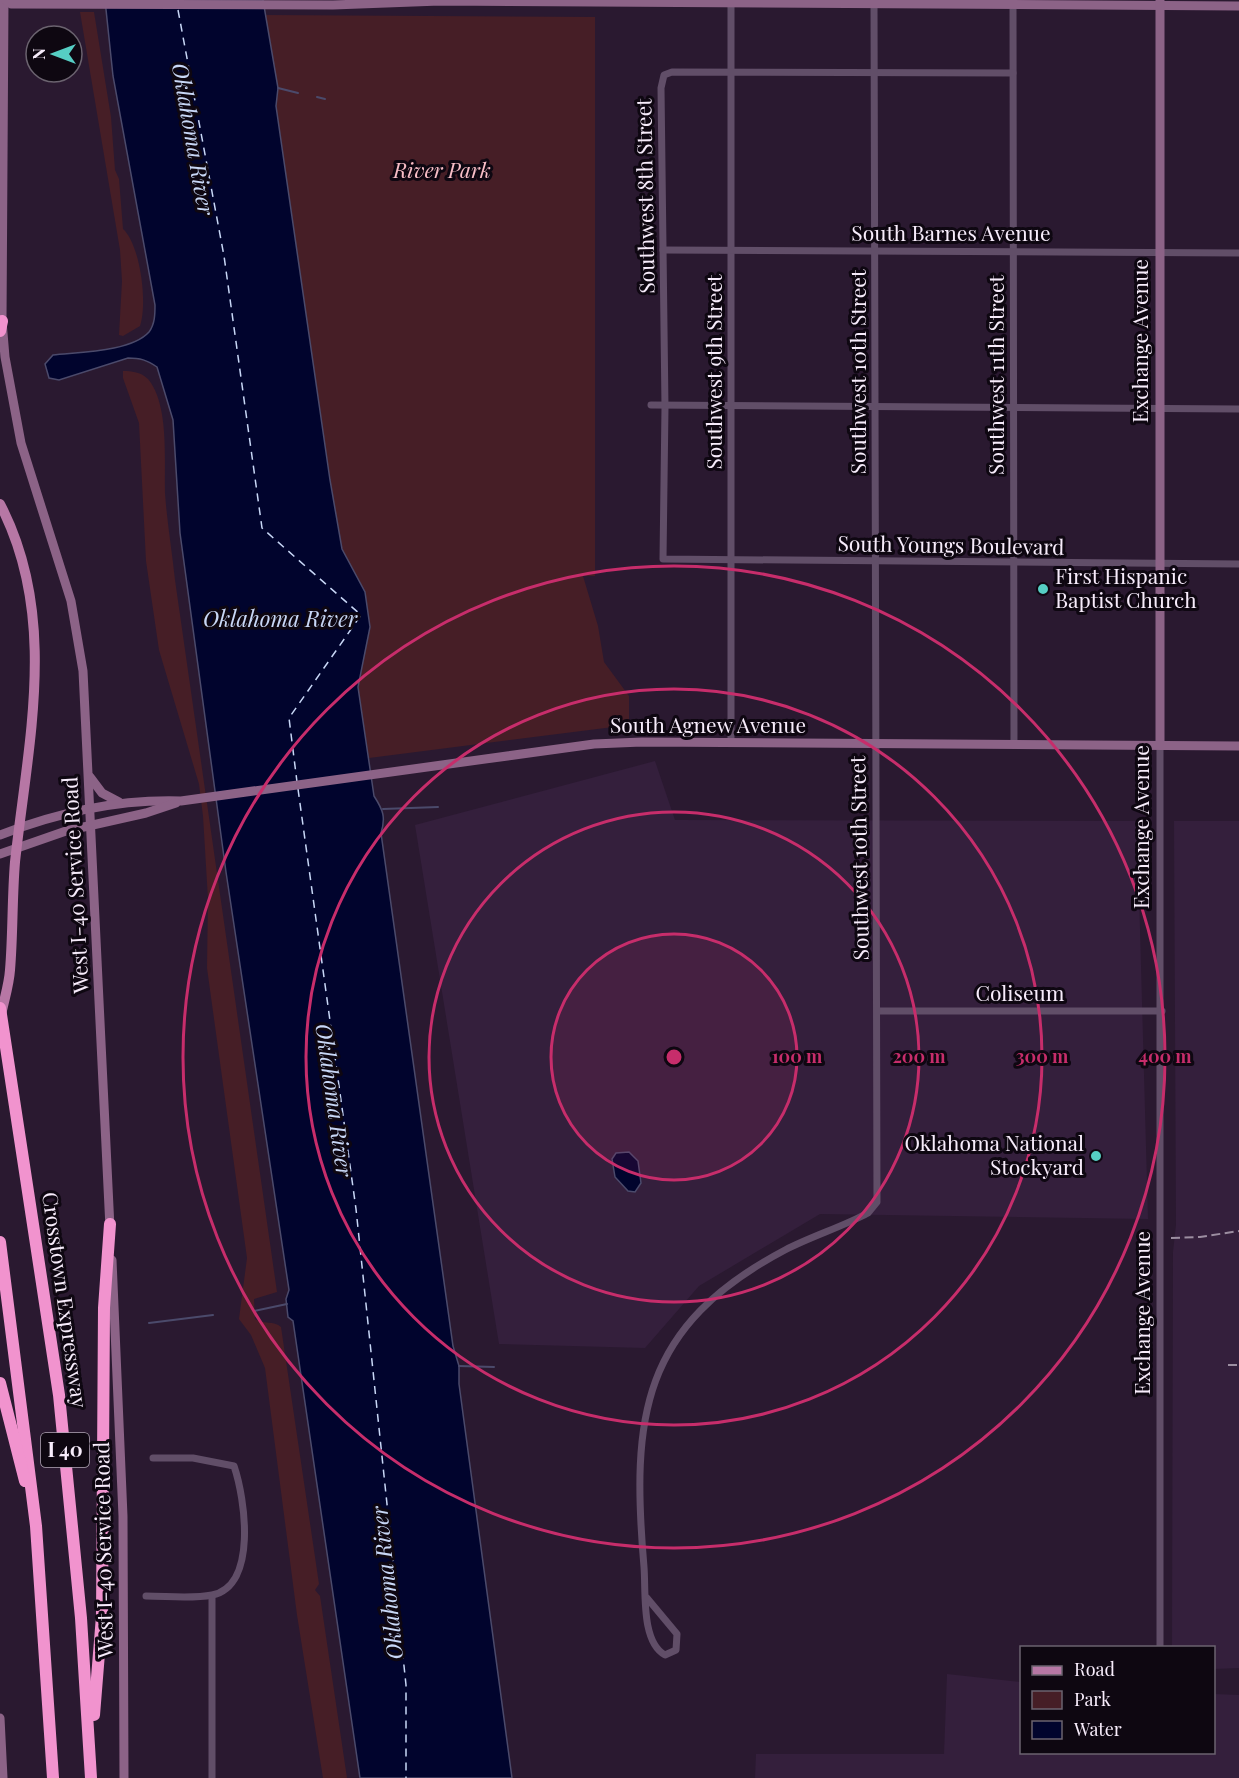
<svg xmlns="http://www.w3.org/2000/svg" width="1239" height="1778" viewBox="0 0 1239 1778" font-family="'Playfair Display',serif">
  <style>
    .built { fill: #341f3c }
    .green { fill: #461e26 }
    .water { fill: #01042d; stroke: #4b4a6b; stroke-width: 1.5 }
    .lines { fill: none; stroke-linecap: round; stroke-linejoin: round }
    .stream { stroke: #4b4a6b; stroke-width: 2 }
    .ferry { stroke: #c8d7f6; stroke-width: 1.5; stroke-dasharray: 8 6; stroke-linecap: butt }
    .minor { stroke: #614e68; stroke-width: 7 }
    .secondary { stroke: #8c6387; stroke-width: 9 }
    .primary { stroke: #b777a5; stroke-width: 10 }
    .motorway { stroke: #f193ce; stroke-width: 12 }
    .rail { stroke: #9c8ea1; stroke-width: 2; stroke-dasharray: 9 4.5; stroke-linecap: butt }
    .ring { fill: none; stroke: #c72d6b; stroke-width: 3 }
    .poi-dot { fill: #56cec4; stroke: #0e0711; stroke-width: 2 }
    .labels { text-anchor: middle; stroke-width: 6; stroke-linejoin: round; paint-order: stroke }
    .shield { fill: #0e0711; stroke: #b1a7b5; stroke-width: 1.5 }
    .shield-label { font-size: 20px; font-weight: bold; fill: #f7ecfb }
    .park-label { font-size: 21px; font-style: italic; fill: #f8bec7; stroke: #0e0711 }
    .street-label { font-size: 21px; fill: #f7ecfb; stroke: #0e0711 }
    .poi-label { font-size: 21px; fill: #f7ecfb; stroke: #0e0711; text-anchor: start }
    .water-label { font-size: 22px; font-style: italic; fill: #c8d7f6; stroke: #0e0711 }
    .centre { fill: #c72d6b; stroke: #0e0711; stroke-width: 3 }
    .ring-label { font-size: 18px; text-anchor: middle; font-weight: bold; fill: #c72d6b; stroke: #0e0711; stroke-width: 6; stroke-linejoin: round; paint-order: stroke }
  </style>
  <rect width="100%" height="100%" fill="#2a1930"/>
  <g class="built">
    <path d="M655,761L675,820L1137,821L1148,1219L820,1214L699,1286L645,1348L499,1344L415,825Z"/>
    <path d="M1174,821H1239V1668L1214,1669V1648L1172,1647L1173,1252L1176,1225Z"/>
    <path d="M947,1674L1021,1682L1022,1752H1214V1694L1239,1695V1778H755L756,1754H944Z"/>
  </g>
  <g class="green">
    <path d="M80,12H94L111,117L115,170L119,179L123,229C140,244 148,303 140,326L123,336L119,335L122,281L120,250Z"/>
    <path d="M265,15L595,17V576H583L598,626L604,662L629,696V725L369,758L358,687L370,627L365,592L342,549L330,480L276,106L278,88Z"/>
    <path d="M123,371C134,371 145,373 151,383C169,411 164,461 165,493C167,522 172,551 175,580L277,1292L254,1299L255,1319C263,1325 274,1320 281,1327L319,1584L315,1590L320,1596L347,1778H323L297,1615L265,1368L251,1335L239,1319L247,1258L207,968L208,899L203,816L199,784L159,650L146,561L139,423L123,378Z"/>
  </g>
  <g class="water">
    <path d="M105,0H263L278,88L276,106L330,480L342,549L365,592L370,627L358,687L374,796C383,810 386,817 381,833L453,1346L459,1366V1384L512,1778H360L293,1321L288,1317L286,1299L289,1290L226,872L180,533L173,420L157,367C147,360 140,358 128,358L59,380L49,378L45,364L53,355C78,352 131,352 149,332C155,324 155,314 155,305L113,76Z"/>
    <path d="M629,1152L638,1161L641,1183L635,1192L628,1191L615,1177L612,1159L616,1153Z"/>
  </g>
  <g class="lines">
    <g class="stream">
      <path d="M278,88L298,93"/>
      <path d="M317,97L325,99"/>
      <path d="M383,809L438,807"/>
      <path d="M254,1311L287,1304"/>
      <path d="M149,1323L213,1315"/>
      <path d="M459,1366L494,1367"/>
    </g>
    <g class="ferry">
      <path d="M178,10L224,256L262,528L361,615L289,718L297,782"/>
      <path d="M298,789L356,1209L406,1685V1778"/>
    </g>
    <g class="minor">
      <path d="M731,0V743"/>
      <path d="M1013,4L1014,745"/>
      <path d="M1013,73L672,72L664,75L661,88L665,407L663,559L1239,564"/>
      <path d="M663,250L1239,253"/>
      <path d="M651,405L1239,409"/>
      <path d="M878,1011H1162"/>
      <path d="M146,1596C167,1596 192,1599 212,1595C258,1586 245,1498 234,1466L193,1458H153"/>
      <path d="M212,1596V1778"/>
      <path d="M647,1598L677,1634L676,1650L665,1655C641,1642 646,1592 644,1567C631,1417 641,1326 785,1250C812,1236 842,1227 868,1213L877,1202L874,0"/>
      <path d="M1160,1648V745"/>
    </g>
    <g class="secondary">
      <path d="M4,0L2,321L5,357L21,443L71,601L83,671L110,1228"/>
      <path d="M6,0L11,4L333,5L440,1L1239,6"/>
      <path d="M1160,745V1"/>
      <path d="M90,777L102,793L119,802"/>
      <path d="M0,835C59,812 118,799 181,801L594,744L642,742L1239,746"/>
      <path d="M0,854L66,831L146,813L176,803"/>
      <path d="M112,1260L123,1516L124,1778"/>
      <path d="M0,1718L3,1778"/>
    </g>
    <path class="primary" d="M0,504C59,617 28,742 15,862C12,898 13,935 10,970C9,985 4,1000 1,1015"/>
    <g class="motorway">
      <path d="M0,331L2,321"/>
      <path d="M0,1008L59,1395L81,1618L91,1778"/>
      <path d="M0,1242L36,1526L53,1778"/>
      <path d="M0,1383L25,1481"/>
      <path d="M94,1715L102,1616L104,1308L110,1224"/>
    </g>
    <g class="rail">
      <path d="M1171,1238L1200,1237L1239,1231"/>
      <path d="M1228,1365H1239"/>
    </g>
  </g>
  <circle cx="674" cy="1057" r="123" fill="#c72d6b" fill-opacity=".12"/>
  <g class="ring">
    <circle cx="674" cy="1057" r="123"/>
    <circle cx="674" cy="1057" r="245"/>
    <circle cx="674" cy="1057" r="368"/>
    <circle cx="674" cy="1057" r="491"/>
  </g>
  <g class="poi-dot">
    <circle cx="1043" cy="589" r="6"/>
    <circle cx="1096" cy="1156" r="6"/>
  </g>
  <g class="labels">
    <rect class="shield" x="41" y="1433" width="48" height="34" rx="4.5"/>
    <g class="shield-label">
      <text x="65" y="1457">I 40</text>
    </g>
    <g class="park-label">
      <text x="442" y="178">River Park</text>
    </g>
    <g class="street-label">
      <text transform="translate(646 196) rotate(-91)" y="7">Southwest 8th Street</text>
      <text x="951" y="241">South Barnes Avenue</text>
      <text transform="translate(1141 341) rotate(-90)" y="7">Exchange Avenue</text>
      <text transform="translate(715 372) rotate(-90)" y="7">Southwest 9th Street</text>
      <text transform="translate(859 372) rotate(-90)" y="7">Southwest 10th Street</text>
      <text transform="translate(997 375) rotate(-90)" y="7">Southwest 11th Street</text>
      <text transform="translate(951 546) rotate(1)" y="7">South Youngs Boulevard</text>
      <text x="708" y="733">South Agnew Avenue</text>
      <text transform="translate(1142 827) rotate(-90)" y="7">Exchange Avenue</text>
      <text transform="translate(860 858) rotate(-91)" y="7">Southwest 10th Street</text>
      <text transform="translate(76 885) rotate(-93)" y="7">West I-40 Service Road</text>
      <text x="1020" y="1001">Coliseum</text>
      <text transform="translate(64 1300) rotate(82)" y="7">Crosstown Expressway</text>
      <text transform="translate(1143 1313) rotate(-90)" y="7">Exchange Avenue</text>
      <text transform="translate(104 1550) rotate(-91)" y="7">West I-40 Service Road</text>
    </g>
    <g class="poi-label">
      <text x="1055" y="584">First Hispanic<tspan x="1055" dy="24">Baptist Church</tspan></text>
      <text x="1084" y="1151" text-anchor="end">Oklahoma National<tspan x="1084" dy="24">Stockyard</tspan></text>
    </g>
    <g class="water-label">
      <text transform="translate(193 139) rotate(80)" y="8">Oklahoma River</text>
      <text x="280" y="627">Oklahoma River</text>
      <text transform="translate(334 1100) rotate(82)" y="8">Oklahoma River</text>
      <text transform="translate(387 1583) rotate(-96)" y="8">Oklahoma River</text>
    </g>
  </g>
  <circle cx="674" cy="1057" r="9" class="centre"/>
  <g class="ring-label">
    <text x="797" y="1063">100 m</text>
    <text x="919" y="1063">200 m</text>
    <text x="1042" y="1063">300 m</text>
    <text x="1165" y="1063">400 m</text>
  </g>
  <rect x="1020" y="1646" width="195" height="108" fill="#0e0711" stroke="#6b636f" stroke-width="1.5"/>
  <rect x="1032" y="1666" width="30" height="9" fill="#b777a5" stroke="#6b636f" stroke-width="1.5"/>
  <text x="1074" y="1676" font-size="18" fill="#f7ecfb">Road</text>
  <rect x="1032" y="1691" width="30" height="18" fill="#461e26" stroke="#6b636f" stroke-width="1.5"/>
  <text x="1074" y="1706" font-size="18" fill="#f7ecfb">Park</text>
  <rect x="1032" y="1721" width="30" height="18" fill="#01042d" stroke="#6b636f" stroke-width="1.5"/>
  <text x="1074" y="1736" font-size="18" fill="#f7ecfb">Water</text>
  <g transform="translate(54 54) rotate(270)"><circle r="28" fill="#0e0711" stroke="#6b636f" stroke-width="1.5"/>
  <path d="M0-4.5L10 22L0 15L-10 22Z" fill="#56cec4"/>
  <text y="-9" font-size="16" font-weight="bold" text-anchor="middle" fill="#f7ecfb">N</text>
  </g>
</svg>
